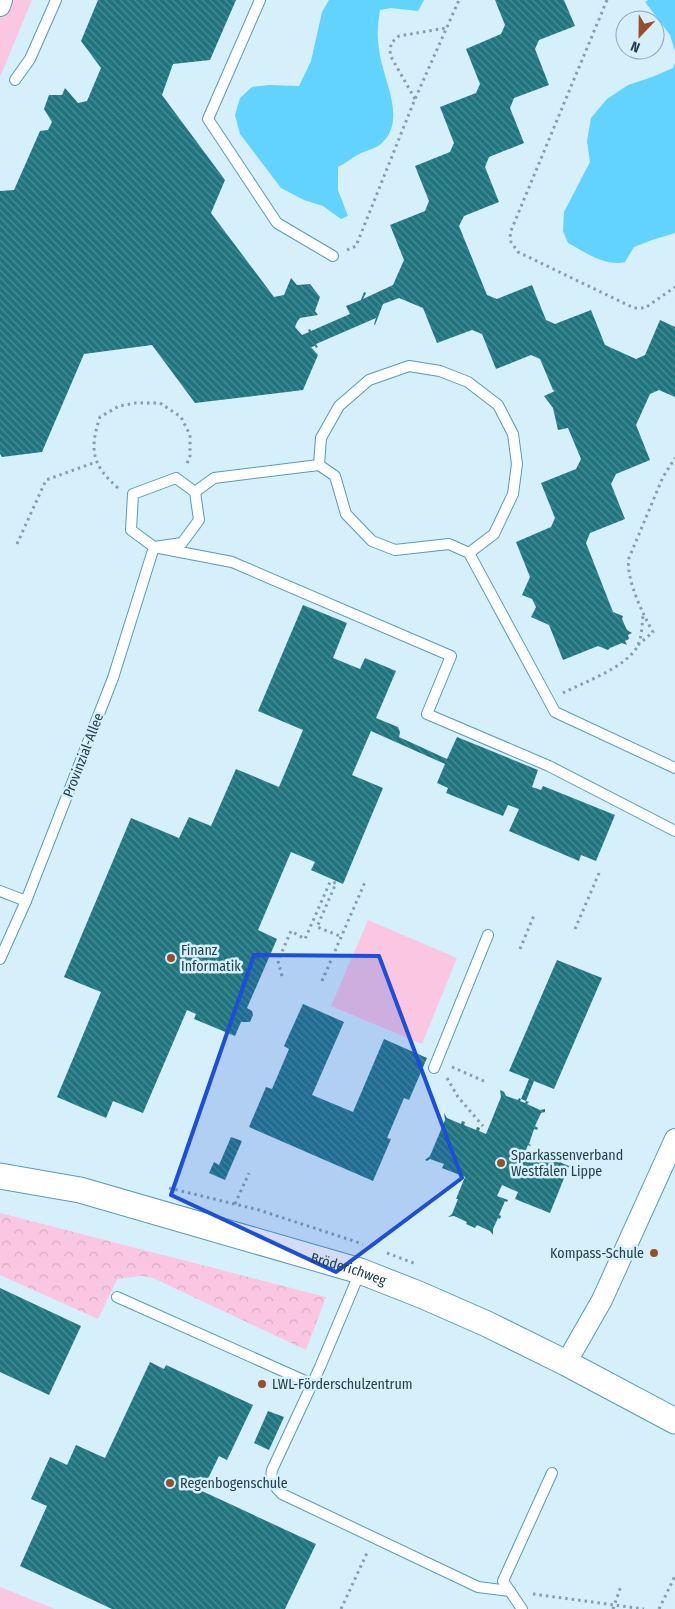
<svg xmlns="http://www.w3.org/2000/svg" width="675" height="1609" viewBox="0 0 675 1609" font-family="'Fira Sans Condensed',sans-serif">
  <style>
    .green { fill: #fbc6e1 }
    .forest { fill: url(#forest-crowns) }
    .water { fill: #62d2fe }
    .building { fill: url(#building-back-hatch) }
    .lines { fill: none; stroke-linecap: round; stroke-linejoin: round }
    .service-casing { stroke: #589bb7; stroke-width: 12 }
    .minor-casing { stroke: #589bb7; stroke-width: 22 }
    .tertiary-casing { stroke: #589bb7; stroke-width: 27 }
    .path { stroke: #849fab; stroke-width: 3; stroke-dasharray: 2.5 4; stroke-linecap: butt }
    .service { stroke: #fff; stroke-width: 10 }
    .minor { stroke: #fff; stroke-width: 20 }
    .tertiary { stroke: #fff; stroke-width: 25 }
    .marked { fill: #1d4ed8; fill-opacity: 0.2; stroke: #1d4ed8; stroke-width: 4; stroke-linejoin: round }
    .poi-dot { fill: #964f2a; stroke: #d5effb; stroke-width: 2 }
    .labels { text-anchor: middle; stroke-width: 5; stroke-linejoin: round; paint-order: stroke }
    .street-label { font-size: 14px; fill: #24404b; stroke: #d5effb }
    .poi-label { font-size: 14px; fill: #24404b; stroke: #d5effb; text-anchor: start }
  </style>
  <defs>
    <pattern id="forest-crowns" width="20" height="18" patternUnits="userSpaceOnUse" patternTransform="scale(1.25)"><rect width="20" height="18" fill="#fbc6e1"/><path d="M2 6a3 3 0 1 1 6 0M12 15a3 3 0 1 1 6 0" fill="none" stroke="#d7abc3"/></pattern>
    <pattern id="building-back-hatch" width="6" height="6" patternUnits="userSpaceOnUse" patternTransform="scale(1.25)"><rect width="6" height="6" fill="#1f757f"/><path d="M-1 5l2 2M0 0l6 6M5-1l2 2" fill="none" stroke="#4e8d95"/></pattern>
  </defs>
  <rect width="100%" height="100%" fill="#d5effb"/>
  <g class="green">
    <path d="M0,0H32L0,77Z"/>
    <path d="M368,920L457,958L422,1044L331,1006Z"/>
    <path d="M0,1587L55,1609H0Z"/>
  </g>
  <path class="forest" d="M0,1213L326,1297L306,1350L153,1278L142,1276L117,1279L98,1319L0,1275Z"/>
  <g class="water">
    <path d="M329,0H424L418,11L391,8L380,10C377,28 377,38 380,56C385,83 406,120 382,143C377,148 368,150 361,153C353,157 346,163 338,167V190L348,216L341,219L323,206L304,200L281,188L240,134L235,115L240,98L252,87L269,85L299,86L311,61L322,12Z"/>
    <path d="M648,0H675V51L670,35L645,2Z"/>
    <path d="M675,63V233L652,240L634,247L625,262C605,267 585,252 568,243L563,231L564,212L590,162L587,141L591,118L607,99L628,85L652,77L673,68Z"/>
  </g>
  <g class="building">
    <path d="M98,0H236L210,60L173,64L162,95L225,180L211,213L274,297L284,295L291,278L297,285L310,284L320,297L315,311L318,315L300,318L297,322L295,327L302,335L309,332L308,330L310,329L311,331L350,314L346,306L361,300L364,292L366,293L363,299L393,285L404,260L390,225L425,211L429,201L415,166L450,152L454,143L440,107L476,93L480,84L466,49L501,34L505,25L495,0H564L575,26L539,40L535,49L549,85L514,98L510,108L524,143L489,157L485,167L499,202L464,216L459,226L487,295L497,299L532,285L546,320L555,324L591,310L605,345L636,359L645,355L660,320L675,327V397L659,390L650,394L636,425L650,460L616,474L611,484L625,519L590,533L586,543L613,612L623,616L622,619L627,630L632,633L628,635L629,639L625,641L627,645L622,643L610,648L608,650L598,646L563,660L549,625L531,617L536,607L532,599L522,595L530,577L516,542L551,527L555,518L541,483L576,469L581,459L568,428L558,430L553,408L544,396L555,391L553,390L540,359L531,355L496,369L482,334L472,330L437,343L423,308L399,298L383,304L375,325L374,324L376,318L316,344L318,347L316,348L315,346L311,347L318,355L303,390L195,403L152,345L84,354L42,452L2,457L0,454V191L14,190L40,131L48,130L52,122L44,109L49,95H62L65,88L78,103L87,101L101,68L81,41Z"/>
    <path d="M303,605L347,623L333,658L360,669L365,658L396,671L376,718L398,727L400,732L399,737L447,759L457,737L538,770L532,787L541,790L543,786L615,815L596,861L581,855L579,861L509,831L519,809L508,805L503,816L446,793L448,788L437,783L445,764L371,731L352,775L383,788L343,884L311,870L315,862L291,852L258,930L277,939L247,1008L252,1011L253,1015L250,1022H241L235,1036L194,1019L196,1014L187,1010L143,1113L113,1101L106,1118L57,1097L101,992L64,977L131,818L179,838L189,817L211,826L236,769L279,787L303,730L258,711Z"/>
    <path d="M557,960L602,978L554,1089L534,1081L526,1101L521,1099L529,1079L509,1071Z"/>
    <path d="M303,1004L344,1022L312,1095L353,1112L384,1039L427,1058L409,1100L404,1098L387,1138L391,1139L373,1181L249,1127L266,1087L272,1089L289,1049L284,1046Z"/>
    <path d="M500,1090L504,1092L506,1096L518,1100L519,1098L521,1099L520,1101L525,1103L526,1101L529,1102L527,1104L540,1110L545,1109V1112L541,1113L535,1126L538,1128L537,1130L534,1129L529,1144L531,1145L530,1146L528,1145L524,1155L532,1158L534,1151L569,1166L550,1213L515,1199L518,1192L502,1185L497,1196L508,1200L507,1202L505,1201L499,1215L501,1216L500,1219L498,1218L493,1229V1235L490,1231L477,1225L475,1228L466,1224L467,1222L454,1216L448,1217L452,1214L458,1199H456L465,1177L442,1168L444,1164L430,1159L427,1161L425,1160L430,1156L445,1120L444,1113L447,1118L461,1124L462,1121L465,1122L464,1125L476,1130L477,1127L480,1128L479,1131L486,1134L501,1097Z"/>
    <path d="M231,1137L242,1141L225,1180L209,1173L214,1162L219,1165Z"/>
    <path d="M0,1288L81,1326L49,1395L0,1372Z"/>
    <path d="M150,1362L164,1369L166,1365L253,1405L227,1460L219,1456L202,1491L316,1544L285,1609H112L20,1566L47,1506L31,1499L50,1457L67,1465L76,1445L105,1458Z"/>
    <path d="M268,1411L284,1417L269,1450L254,1443Z"/>
  </g>
  <g class="lines">
    <g class="service-casing">
      <g id="service">
        <path d="M260,0L208,119L277,223L333,256"/>
        <path d="M15,80L30,59L56,0"/>
        <path d="M195,492L214,478L319,465"/>
        <path d="M154,547L182,543L199,520L195,492L176,478L133,494L131,530L154,547L232,562L451,656L427,714L549,766L675,831"/>
        <path d="M469,553L494,534L513,494L517,464L513,434L498,405L468,382L440,371L409,366L369,380L339,406L321,438L319,465L335,476L346,514L372,541L395,550L449,544L469,553L555,712L675,768"/>
        <path d="M0,891L26,901"/>
        <path d="M0,959L26,901L113,678L154,547"/>
        <path d="M434,1068L488,935"/>
        <path d="M360,1272L320,1367L272,1470C270,1480 274,1487 282,1494L478,1587L510,1591"/>
        <path d="M117,1297L312,1384"/>
        <path d="M522,1609L503,1581L552,1473"/>
      </g>
    </g>
    <g class="minor-casing">
      <g id="minor">
        <path d="M0,6L2,0"/>
        <path d="M566,1363L602,1300L675,1139"/>
      </g>
    </g>
    <g class="tertiary-casing">
      <g id="tertiary">
        <path id="s1" d="M0,1176L80,1190L360,1271L421,1295L487,1324L566,1363L675,1421"/>
      </g>
    </g>
    <g class="path">
      <path d="M607,0L510,233L511,242L518,252L634,308H645L675,287"/>
      <path d="M415,99L390,55L391,43L399,36L446,28"/>
      <path d="M347,250L356,246L415,99L459,0"/>
      <path d="M118,488C92,465 89,450 100,417L119,406L136,403H160L181,417L190,435V456L186,466"/>
      <path d="M17,544L46,480L96,462"/>
      <path d="M638,645L653,632C643,615 625,577 629,558L663,477L675,458"/>
      <path d="M563,693C584,682 628,667 638,645C642,637 642,624 643,615"/>
      <path d="M575,929L600,871"/>
      <path d="M520,949L535,913"/>
      <path d="M282,976L278,961L291,931L305,939L330,882L336,883L317,927L340,936"/>
      <path d="M322,981L365,882"/>
      <path d="M452,1067L486,1082"/>
      <path d="M447,1078L458,1097L483,1126"/>
      <path d="M169,1188L259,1210L363,1244"/>
      <path d="M235,1204L249,1173"/>
      <path d="M387,1253L416,1264"/>
      <path d="M533,1594L644,1609"/>
      <path d="M341,1609L367,1553"/>
      <path d="M613,1609L621,1586"/>
      <path d="M659,1609L675,1576"/>
    </g>
    <use href="#service" class="service"/>
    <use href="#minor" class="minor"/>
    <use href="#tertiary" class="tertiary"/>
  </g>
  <path class="marked" d="M254,955L379,956L462,1178L336,1272L171,1195Z"/>
  <g class="poi-dot">
    <circle cx="171" cy="958" r="5"/>
    <circle cx="501" cy="1163" r="5"/>
    <circle cx="654" cy="1253" r="5"/>
    <circle cx="262" cy="1384" r="5"/>
    <circle cx="170" cy="1483" r="5"/>
  </g>
  <g class="labels">
    <g class="street-label">
      <text transform="translate(83 755) rotate(-69)" y="5">Provinzial-Allee</text>
      <text dy="5" stroke="none"><textPath href="#s1" startOffset="361">Bröderichweg</textPath></text>
    </g>
    <g class="poi-label">
      <text x="181" y="955">Finanz<tspan x="181" dy="16">Informatik</tspan></text>
      <text x="511" y="1160">Sparkassenverband<tspan x="511" dy="16">Westfalen Lippe</tspan></text>
      <text x="644" y="1258" text-anchor="end">Kompass-Schule</text>
      <text x="272" y="1389">LWL-Förderschulzentrum</text>
      <text x="180" y="1488">Regenbogenschule</text>
    </g>
  </g>
  <g transform="translate(640 35) rotate(202)"><circle r="24" fill="#d5effb" stroke="#8ea9b5"/>
  <path d="M0-4L9 19L0 12L-9 19Z" fill="#964f2a"/>
  <text y="-8" font-size="14" font-weight="bold" text-anchor="middle" fill="#24404b">N</text>
  </g>
</svg>
